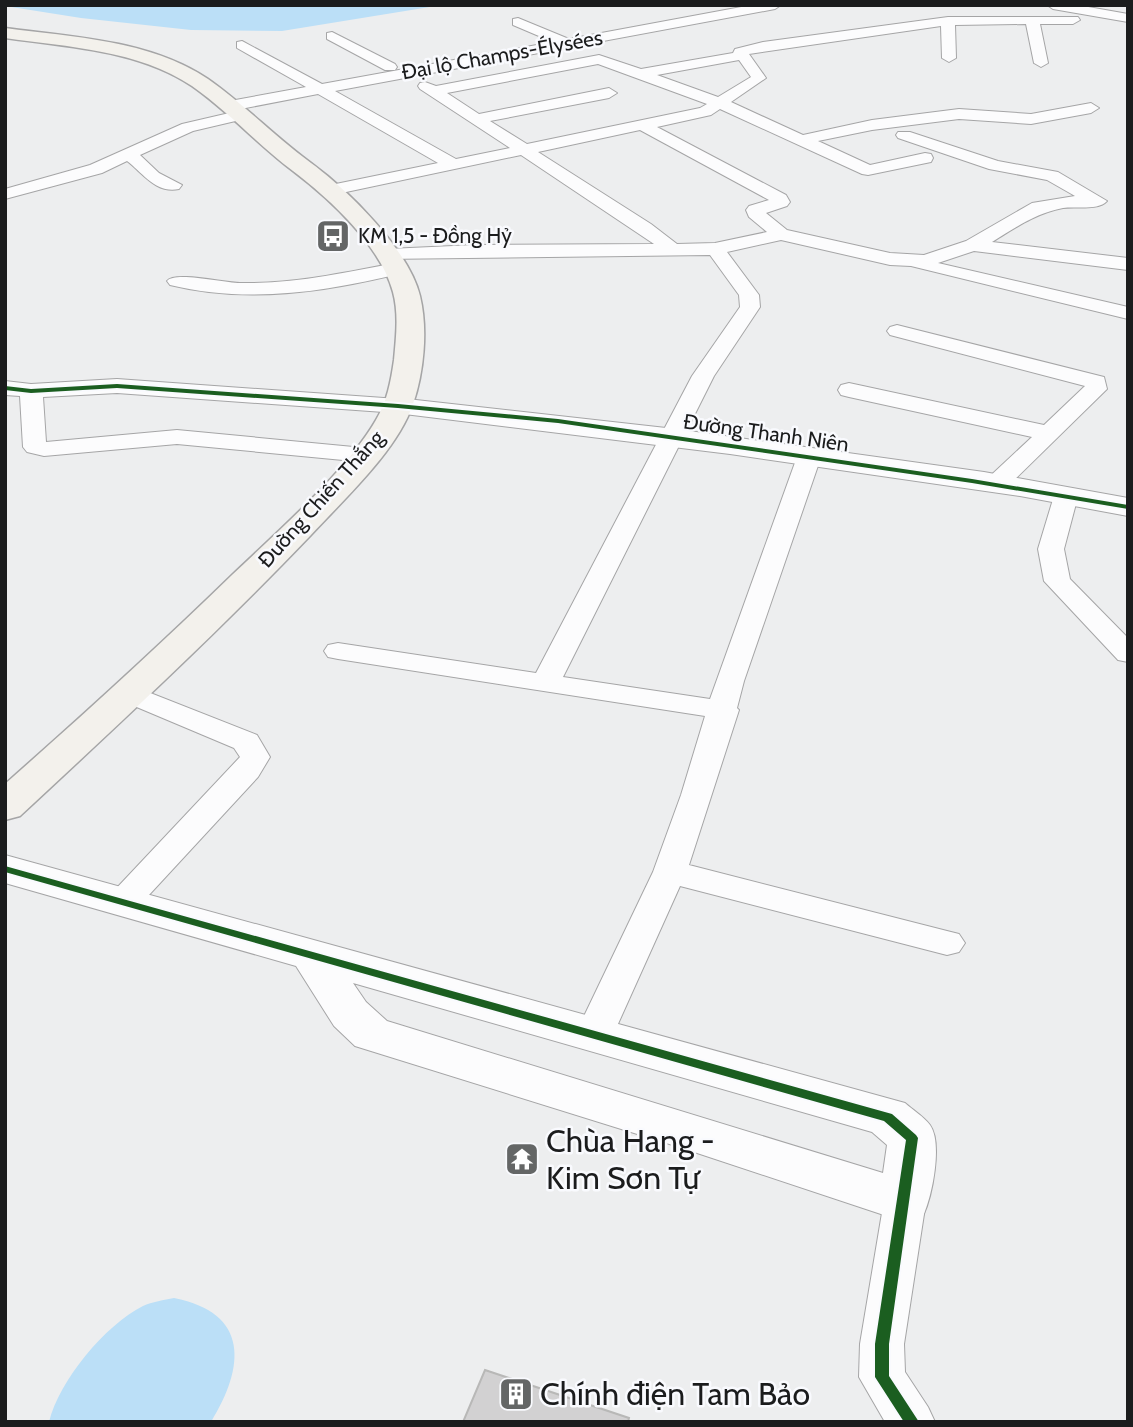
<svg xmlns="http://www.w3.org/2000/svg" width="1133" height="1427" viewBox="0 0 1133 1427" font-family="Cabin,sans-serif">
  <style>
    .water { fill: #bbdff7 }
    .building { fill: #d2d1d2; stroke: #b8b8b7; stroke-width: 2 }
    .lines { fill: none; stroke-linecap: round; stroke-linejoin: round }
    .minor-casing { stroke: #a5a5a6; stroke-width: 2 }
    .tertiary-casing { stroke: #a5a5a6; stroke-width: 2 }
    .secondary-casing { stroke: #a5a5a6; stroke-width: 3 }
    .minor { fill: #fcfcfd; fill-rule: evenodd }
    .tertiary { fill: #fcfcfd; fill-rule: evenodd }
    .secondary { fill: #f3f1ec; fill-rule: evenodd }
    .cycleway-casing { stroke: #f9fafe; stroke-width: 4 }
    .cycleway { fill: #1b5e20; fill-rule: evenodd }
    .labels { text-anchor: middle; stroke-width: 5; stroke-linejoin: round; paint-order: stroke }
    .far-street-label { font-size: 21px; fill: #1b1c1d; stroke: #f9fafe }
    .far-poi-label { font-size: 21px; fill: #1b1c1d; stroke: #f9fafe; text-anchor: start }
    .near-poi-label { font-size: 32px; fill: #1b1c1d; stroke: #f9fafe; text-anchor: start }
  </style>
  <rect width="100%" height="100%" fill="#edeeef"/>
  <g class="water">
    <path d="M442,5L282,31L191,30L81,18L5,6Z"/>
    <path d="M174,1298C250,1313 245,1367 211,1422H49C59,1381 105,1325 143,1306C152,1302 164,1300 174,1298Z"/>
  </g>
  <path class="building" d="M485,1370L629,1418L628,1422H463Z"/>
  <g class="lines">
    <g class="minor-casing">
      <g id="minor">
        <path d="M752,5H781L775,9L335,91L456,159L510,148L420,89L418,86L420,83L425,82L436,86L599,55L641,69L733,53L735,49L763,42L948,17H1078L1080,20L1073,24H1040L1048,63L1041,67L1034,63L1026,24L955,25L956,58L949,62L942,58L941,26L749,54L766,78L731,102L803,135L872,120L959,109L1031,114L1091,103L1099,108L1091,113L1031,124L959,119L872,130L818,141L870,165L925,153L931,154L933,158L931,162L868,175L862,174L720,109L711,115L657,127L786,195L790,202L787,206L766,213L787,230L890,253L924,255L966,241L1032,203L1075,196L1047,180L989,169L898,138L896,135L898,132H910L998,161L1058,172L1107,201C1098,211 1076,206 1063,208C1036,213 1015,228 992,242L1128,258V270L974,251L938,263L1128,307V319L911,266L890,265L781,240L727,252L759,295L760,307L714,376L563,677L710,699L797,457L801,452H817L821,457L744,681L737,708L739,710L689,865L947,931L959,934L965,943L959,952L947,955L680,886L613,1035L607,1045L594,1049L581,1045L575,1035L653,872L681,795L705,716L338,659L328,657L324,651L328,645L338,643L536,673L692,376L740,307L739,295L710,255L381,259L379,255L381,251L388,249L475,245L654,244L521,155L332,195L326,194L323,190L326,186L438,163L318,94L230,111L222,106L230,101L306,87L237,48V42L242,41L322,84L553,42L513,25V19L518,18L569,39ZM739,60L751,77L718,97L657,75ZM598,64L707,104L700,108L527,144L490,121L609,98L617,93L609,88L479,114L447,93ZM640,130L769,200L749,206L746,210L749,217L767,232L715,243L677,244L651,224L538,152Z"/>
        <path d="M1047,5H1077L1128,14V22L1053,9Z"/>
        <path d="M332,32L395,64L397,67L395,70H385L327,39V33Z"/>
        <path d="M238,111L246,116L244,119L193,131L140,155L159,173L182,185L179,189C156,194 143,173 127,161L102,173L5,199V189L90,165L182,124Z"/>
        <path d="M395,263L405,269L402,273C326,292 247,304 170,285L167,281C175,271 224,283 240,283C293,284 344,273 395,263Z"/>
        <path d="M897,325L1104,377L1107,389L1005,489L996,491L987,489L984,484L987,479L1032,437L849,397L841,395L838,390L841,385L849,383L1044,425L1085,386L890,335L887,331L890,327Z"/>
        <path d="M117,379L398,399L406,401L409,406L406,411L398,413L117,393L43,397L46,442L177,430L364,448L372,450L376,455L372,460L364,462L177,444L44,456L27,452L23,447L20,396L5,395V381L31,384Z"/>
        <path d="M1066,489L1075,491L1078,496L1064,549L1070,579L1128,638V662L1118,660L1044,581L1038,549L1054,496L1057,491Z"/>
        <path d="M130,685L257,735L270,757L258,777L136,909L124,913L112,909L107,901L112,893L240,757L234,748L120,700L115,694L120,688Z"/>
        <path d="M905,1184L920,1189L926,1201L904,1344L905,1372L928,1407L935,1422H885L859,1377L860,1344L884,1201L890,1189Z"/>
      </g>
    </g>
    <g class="tertiary-casing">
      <g id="tertiary">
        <path d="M398,398L675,429L984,472L1128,498V516L1020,496L730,454L388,412L384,406L388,400Z"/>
        <path d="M5,855L905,1103C913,1110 924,1117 930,1125C943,1143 932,1197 923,1216L905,1222L679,1147L355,1046L334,1026L296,966L5,883ZM353,983L872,1132L887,1145L883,1173L387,1021L366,1002Z"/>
      </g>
    </g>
    <g class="secondary-casing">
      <path id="secondary" d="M5,28C73,37 150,40 208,79C244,104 275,137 311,163C348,190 409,250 420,296C428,329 424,372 413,404C397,451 344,499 310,536C217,633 118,725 20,816L5,820V784C82,716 158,647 232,575C276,533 346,472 376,420C387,402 391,381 394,360C396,338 399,314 393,292C380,245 330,199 293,171C257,144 228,111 192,86C138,50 68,47 5,38Z"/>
    </g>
    <use href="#minor" class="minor"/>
    <use href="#tertiary" class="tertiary"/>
    <use href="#secondary" class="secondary"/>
    <g class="cycleway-casing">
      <g id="cycleway">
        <path d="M117,384L398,404L558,419L972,479L1128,505V509L972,483L558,423L398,408L117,388L31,393L5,390V386L31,389Z"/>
        <path d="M5,866L892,1114L916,1135L918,1138L889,1344V1376L919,1422H904L875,1377V1344L906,1140L884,1121L5,872Z"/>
      </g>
    </g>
    <use href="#cycleway" class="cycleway"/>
  </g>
  <defs>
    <g id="bus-square" transform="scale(1.75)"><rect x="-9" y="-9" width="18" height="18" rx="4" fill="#646666" stroke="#f9fafe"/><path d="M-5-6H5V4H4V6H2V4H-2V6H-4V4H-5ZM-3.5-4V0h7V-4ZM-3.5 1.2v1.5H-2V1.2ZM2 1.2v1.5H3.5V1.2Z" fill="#fff"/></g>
    <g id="temple-square" transform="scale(1.75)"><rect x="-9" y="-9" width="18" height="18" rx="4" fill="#646666" stroke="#f9fafe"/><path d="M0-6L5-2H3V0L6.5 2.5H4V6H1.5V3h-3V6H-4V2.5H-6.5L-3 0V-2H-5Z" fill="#fff"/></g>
    <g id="building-square" transform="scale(1.75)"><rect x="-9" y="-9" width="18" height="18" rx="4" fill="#646666" stroke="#f9fafe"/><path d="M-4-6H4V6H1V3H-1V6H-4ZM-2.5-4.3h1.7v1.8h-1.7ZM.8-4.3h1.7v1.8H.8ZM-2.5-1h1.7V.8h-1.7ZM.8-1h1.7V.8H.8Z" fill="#fff"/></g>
  </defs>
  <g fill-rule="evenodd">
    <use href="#bus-square" x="333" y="236"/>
    <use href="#temple-square" x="522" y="1159"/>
    <use href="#building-square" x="516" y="1394"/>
  </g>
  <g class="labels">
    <g class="far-street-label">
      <text transform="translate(502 55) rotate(-10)" y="7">Đại lộ Champs-Élysées</text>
      <text transform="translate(766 433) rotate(8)" y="7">Đường Thanh Niên</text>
      <text transform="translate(321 499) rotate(-48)" y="7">Đường Chiến Thắng</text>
    </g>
    <g class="far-poi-label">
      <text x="358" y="243">KM 1,5 - Đồng Hỷ</text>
    </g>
    <g class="near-poi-label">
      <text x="546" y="1152">Chùa Hang -<tspan x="546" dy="37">Kim Sơn Tự</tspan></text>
      <text x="540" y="1405">Chính điện Tam Bảo</text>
    </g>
  </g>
  <rect width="1133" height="1427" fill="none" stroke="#1b1c1d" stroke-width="14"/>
</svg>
